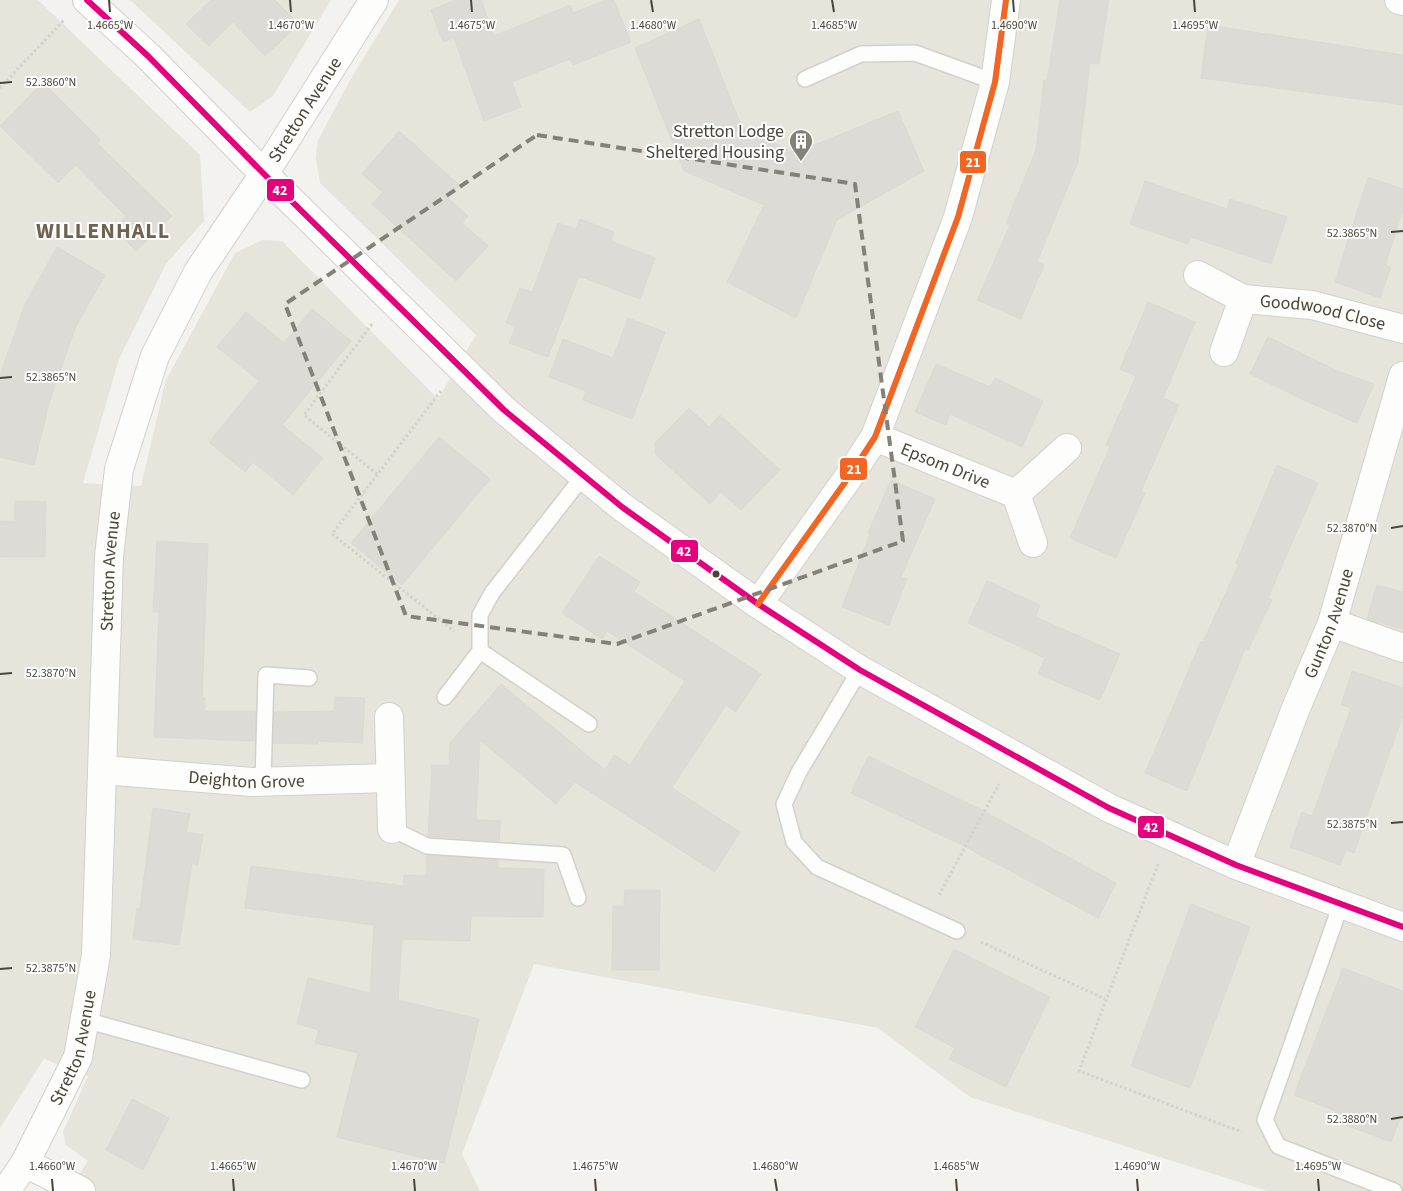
<svg xmlns="http://www.w3.org/2000/svg" width="1403" height="1191" viewBox="0 0 1403 1191" font-family="'Source Sans 3',sans-serif">
  <style>
    .residential { fill: #e7e4dc }
    .building { fill: #dedbd6; stroke: #dcd9d4 }
    .lines { fill: none; stroke-linecap: round; stroke-linejoin: round }
    .lane-casing { stroke: #d2d0cb; stroke-width: 18 }
    .street-casing { stroke: #d2d0cb; stroke-width: 30 }
    .path { stroke: #d3d2cc; stroke-width: 3; stroke-dasharray: 2.5 2.5; stroke-linecap: butt }
    .lane { stroke: #fdfdfc; stroke-width: 15 }
    .street { stroke: #fdfdfc; stroke-width: 28 }
    .bus-1-casing { stroke: #fff; stroke-width: 10 }
    .bus-2-casing { stroke: #fff; stroke-width: 10 }
    .bus-1 { stroke: #e5007d; stroke-width: 6 }
    .bus-2 { stroke: #f26522; stroke-width: 6 }
    .marked { fill: none; stroke: #868178; stroke-width: 4; stroke-dasharray: 10 6; stroke-linejoin: round }
    .ticks { fill: none; stroke: #4b4439; stroke-width: 2 }
    .bus-dot { fill: #4b4439; stroke: #fff; stroke-width: 2 }
    .labels { text-anchor: middle; stroke-width: 4; stroke-linejoin: round; paint-order: stroke }
    .street-label { font-size: 18px; fill: #4b4439; stroke: #fff }
    .poi-label { font-size: 18px; fill: #4b4439; stroke: #fff; text-anchor: end }
    .district-label { font-size: 22px; font-weight: bold; letter-spacing: 1px; fill: #6e6250; stroke: #fff }
    .ticks-label { font-size: 12px; text-anchor: middle; fill: #4b4439; stroke: #fff; stroke-width: 4; stroke-linejoin: round; paint-order: stroke }
    .line-badge { stroke: #fff; stroke-width: 2 }
    .badge-label { font-size: 14px; text-anchor: middle; font-weight: bold; fill: #fff }
  </style>
  <rect width="100%" height="100%" fill="#f4f2ee"/>
  <g class="residential">
    <path d="M0,0H38L200,155L204,221L166,264L119,359L83,483L141,486L166,380L235,253L262,240L282,241L438,399L476,335L320,183L316,158L318,140L349,82L399,0H1403V1191H1267L970,1097L878,1028L534,964L462,1154L480,1191H68L88,1161L66,1145L63,1132L88,1076L44,1059L0,1128Z"/>
    <path d="M130,0H331L273,96L250,112Z"/>
  </g>
  <g class="building">
    <path d="M211,0H275L299,24L265,56L233,22L209,46L186,24Z"/>
    <path d="M456,0H481L494,36L570,5L573,13L606,0H614L631,42L573,65L570,59L512,82L521,107L484,121L454,38L443,42L431,10Z"/>
    <path d="M1060,0H1109L1099,64L1090,63L1078,162L1037,262L1044,265L1021,319L977,300L1010,225L1006,223L1036,150L1044,80H1047Z"/>
    <path d="M699,19L742,128L795,153L898,111L924,171L837,220L796,318L727,282L764,205L684,171L635,48Z"/>
    <path d="M1208,25L1403,55V105L1201,78Z"/>
    <path d="M43,82L101,140L97,143L172,216L136,251L114,228L126,216L76,165L58,183L0,126Z"/>
    <path d="M399,131L459,185L448,198L468,216L462,223L488,246L456,281L372,204L383,192L362,174Z"/>
    <path d="M1368,177L1403,189V209L1385,265L1391,267L1380,298L1335,282Z"/>
    <path d="M1145,181L1227,209L1230,199L1287,217L1271,264L1191,237L1188,244L1130,224Z"/>
    <path d="M580,219L614,232L611,241L655,258L640,299L579,276L548,357L509,343L516,326L506,323L520,288L532,292L558,223L576,229Z"/>
    <path d="M57,247L105,275L76,326L49,403L34,465L0,457V375L25,304Z"/>
    <path d="M1148,302L1195,322L1163,398L1179,405L1141,491L1145,493L1116,558L1070,538L1110,447L1106,445L1136,376L1120,369Z"/>
    <path d="M312,309L351,341L282,425L323,458L293,495L253,462L245,472L209,442L259,381L217,347L246,312L284,343Z"/>
    <path d="M628,318L665,332L632,419L583,400L586,391L549,377L563,339L613,358Z"/>
    <path d="M1268,337L1340,372L1374,384L1357,423L1308,402L1250,374Z"/>
    <path d="M936,364L990,387L995,378L1043,401L1022,447L950,414L946,425L915,412Z"/>
    <path d="M689,408L709,427L720,415L780,470L741,510L721,492L710,504L655,454V443Z"/>
    <path d="M439,437L490,479L402,585L351,543Z"/>
    <path d="M1277,465L1318,483L1268,598L1272,600L1248,650L1245,649L1187,791L1145,773L1201,641L1203,642L1239,564L1236,563Z"/>
    <path d="M891,480L935,499L901,577L907,579L889,625L842,607L870,534L868,533Z"/>
    <path d="M15,501L46,502L45,557H0V521H14Z"/>
    <path d="M157,541L208,544L202,698H205V711H256L255,741L154,737L159,612H153Z"/>
    <path d="M599,556L640,582L634,592L761,674L736,712L726,705L672,788L740,832L715,872L575,782L556,804L480,740L476,820L501,821L499,841L428,836L432,765L449,766L450,743L501,684L605,770L614,755L630,765L685,681L607,631L602,639L562,613Z"/>
    <path d="M987,581L1040,605L1035,617L1120,654L1100,700L1038,674L1045,658L968,623Z"/>
    <path d="M1377,585L1403,592V629L1367,619Z"/>
    <path d="M1352,671L1403,688V715L1354,853L1346,850L1340,865L1290,847L1302,812L1312,816L1351,708L1341,705Z"/>
    <path d="M335,697L365,698L362,743L318,741V744L273,743L274,712L334,711Z"/>
    <path d="M868,756L980,809L1116,883L1098,918L960,844L851,793Z"/>
    <path d="M153,808L190,814L186,832L203,835L198,865L192,863L179,945L133,939L137,908L140,909Z"/>
    <path d="M427,855L498,860V868L544,869L543,917L471,916L470,941L402,939L398,1000L479,1019L444,1163L337,1137L358,1053L315,1043L319,1030L297,1024L308,978L370,993L374,925L245,908L251,866L403,886L404,875L426,876Z"/>
    <path d="M625,890H660L659,970H612L613,906H624Z"/>
    <path d="M1191,904L1250,927L1190,1088L1131,1066Z"/>
    <path d="M954,949L1050,997L1006,1087L949,1059L955,1048L915,1027Z"/>
    <path d="M1343,968L1403,991V1111L1391,1142L1332,1120L1336,1111L1294,1095Z"/>
    <path d="M132,1099L169,1118L143,1170L106,1150Z"/>
  </g>
  <g class="lines">
    <g class="lane-casing">
      <g id="lane">
        <path d="M805,79L861,54L915,53L995,82"/>
        <path d="M480,651L589,724"/>
        <path d="M860,670L799,772L784,804L794,842L817,867L957,931"/>
        <path d="M445,697L480,651V615L492,593L584,475"/>
        <path d="M263,781L266,675L309,678"/>
        <path d="M392,829L427,846L563,855L578,898"/>
        <path d="M1341,904L1265,1120L1278,1146L1394,1191"/>
        <path d="M85,1020L302,1080"/>
      </g>
    </g>
    <g class="street-casing">
      <g id="street">
        <path d="M87,0L148,56L264,174L504,410L622,507L758,604L860,670L1109,808L1236,865L1403,927"/>
        <path d="M1399,0L1403,1"/>
        <path id="s1" d="M1198,275L1243,299L1312,305L1403,329"/>
        <path d="M1224,352L1243,299"/>
        <path id="s2" d="M875,437L1016,494"/>
        <path d="M1033,543L1016,494L1067,448"/>
        <path d="M758,604L848,478L875,437L958,217L995,82L1006,0"/>
        <path d="M1332,623L1403,648"/>
        <path d="M389,717L392,829"/>
        <path id="s3" d="M103,770L252,782L389,778"/>
        <path id="s4" d="M1236,865L1296,708L1332,623L1403,376"/>
        <path d="M25,1163L81,1191"/>
        <path id="s5" d="M6,1191L25,1163L78,1057L96,955L109,556L119,469L155,356L198,272L264,174L374,0"/>
      </g>
    </g>
    <g class="path">
      <path d="M0,88L64,20"/>
      <path d="M372,324L304,415L377,474"/>
      <path d="M441,391L332,534L454,631"/>
      <path d="M1158,864L1079,1071L1242,1132"/>
      <path d="M939,895L999,784"/>
      <path d="M981,942L1105,999"/>
    </g>
    <use href="#lane" class="lane"/>
    <use href="#street" class="street"/>
    <g class="bus-1-casing">
      <path id="bus-1" d="M87,0L148,56L264,174L504,410L622,507L758,604L860,670L1109,808L1236,865L1403,927"/>
    </g>
    <g class="bus-2-casing">
      <path id="bus-2" d="M758,604L848,478L875,437L958,217L995,82L1006,0"/>
    </g>
    <use href="#bus-1" class="bus-1"/>
    <use href="#bus-2" class="bus-2"/>
  </g>
  <path class="marked" d="M537,135L855,184L903,541L617,644L406,616L285,304Z"/>
  <path class="ticks" d="M109,0L110,12M290,0L291,12M471,0L472,12M651,0L653,12M832,0L834,12M1013,0L1014,12M1194,0L1195,12M0,83L12,82M1391,232L1403,231M0,378L12,377M1391,528L1403,526M0,674L12,673M1391,823L1403,822M0,969L12,968M1391,1119L1403,1117M52,1179L53,1191M233,1179L234,1191M414,1179L415,1191M595,1179L596,1191M775,1179L777,1191M956,1179L957,1191M1137,1179L1138,1191M1318,1179L1319,1191"/>
  <defs>
    <g id="building-pin" transform="scale(1.25)"><path d="M0 17L-7.5 6A9.5 9.5 0 1 1 7.5 6Z" fill="#868178" stroke="#fff"/><path d="M-4-6H4V6H1V3H-1V6H-4ZM-2.5-4.3h1.7v1.8h-1.7ZM.8-4.3h1.7v1.8H.8ZM-2.5-1h1.7V.8h-1.7ZM.8-1h1.7V.8H.8Z" fill="#fff"/></g>
  </defs>
  <g fill-rule="evenodd">
    <use href="#building-pin" x="801" y="141"/>
  </g>
  <circle class="bus-dot" cx="716" cy="574" r="4.5"/>
  <g class="labels">
    <g class="street-label">
      <text dy="6" stroke="none"><textPath href="#s5" startOffset="1150">Stretton Avenue</textPath></text>
      <text dy="6" stroke="none"><textPath href="#s1" startOffset="132">Goodwood Close</textPath></text>
      <text dy="6" stroke="none"><textPath href="#s2" startOffset="76">Epsom Drive</textPath></text>
      <text dy="6" stroke="none"><textPath href="#s5" startOffset="640">Stretton Avenue</textPath></text>
      <text dy="6" stroke="none"><textPath href="#s4" startOffset="259">Gunton Avenue</textPath></text>
      <text dy="6" stroke="none"><textPath href="#s3" startOffset="144">Deighton Grove</textPath></text>
      <text dy="6" stroke="none"><textPath href="#s5" startOffset="160">Stretton Avenue</textPath></text>
    </g>
    <g class="poi-label">
      <text x="784" y="137">Stretton Lodge<tspan x="784" dy="21">Sheltered Housing</tspan></text>
    </g>
    <g class="district-label">
      <text x="103" y="238">WILLENHALL</text>
    </g>
  </g>
  <g class="ticks-label">
    <text x="110" y="29">1.4665°W</text>
    <text x="291" y="29">1.4670°W</text>
    <text x="472" y="29">1.4675°W</text>
    <text x="653" y="29">1.4680°W</text>
    <text x="834" y="29">1.4685°W</text>
    <text x="1014" y="29">1.4690°W</text>
    <text x="1195" y="29">1.4695°W</text>
    <text x="51" y="86">52.3860°N</text>
    <text x="1352" y="237">52.3865°N</text>
    <text x="51" y="381">52.3865°N</text>
    <text x="1352" y="532">52.3870°N</text>
    <text x="51" y="677">52.3870°N</text>
    <text x="1352" y="828">52.3875°N</text>
    <text x="51" y="972">52.3875°N</text>
    <text x="1352" y="1123">52.3880°N</text>
    <text x="52" y="1170">1.4660°W</text>
    <text x="233" y="1170">1.4665°W</text>
    <text x="414" y="1170">1.4670°W</text>
    <text x="595" y="1170">1.4675°W</text>
    <text x="775" y="1170">1.4680°W</text>
    <text x="956" y="1170">1.4685°W</text>
    <text x="1137" y="1170">1.4690°W</text>
    <text x="1318" y="1170">1.4695°W</text>
  </g>
  <g class="line-badge">
    <rect x="959" y="150" width="28" height="24" rx="5" fill="#f26522"/>
    <rect x="266" y="178" width="29" height="24" rx="5" fill="#e5007d"/>
    <rect x="839" y="457" width="29" height="24" rx="5" fill="#f26522"/>
    <rect x="670" y="539" width="29" height="24" rx="5" fill="#e5007d"/>
    <rect x="1137" y="815" width="28" height="24" rx="5" fill="#e5007d"/>
  </g>
  <g class="badge-label">
    <text x="973" y="167">21</text>
    <text x="280" y="195">42</text>
    <text x="854" y="474">21</text>
    <text x="684" y="556">42</text>
    <text x="1151" y="832">42</text>
  </g>
</svg>
